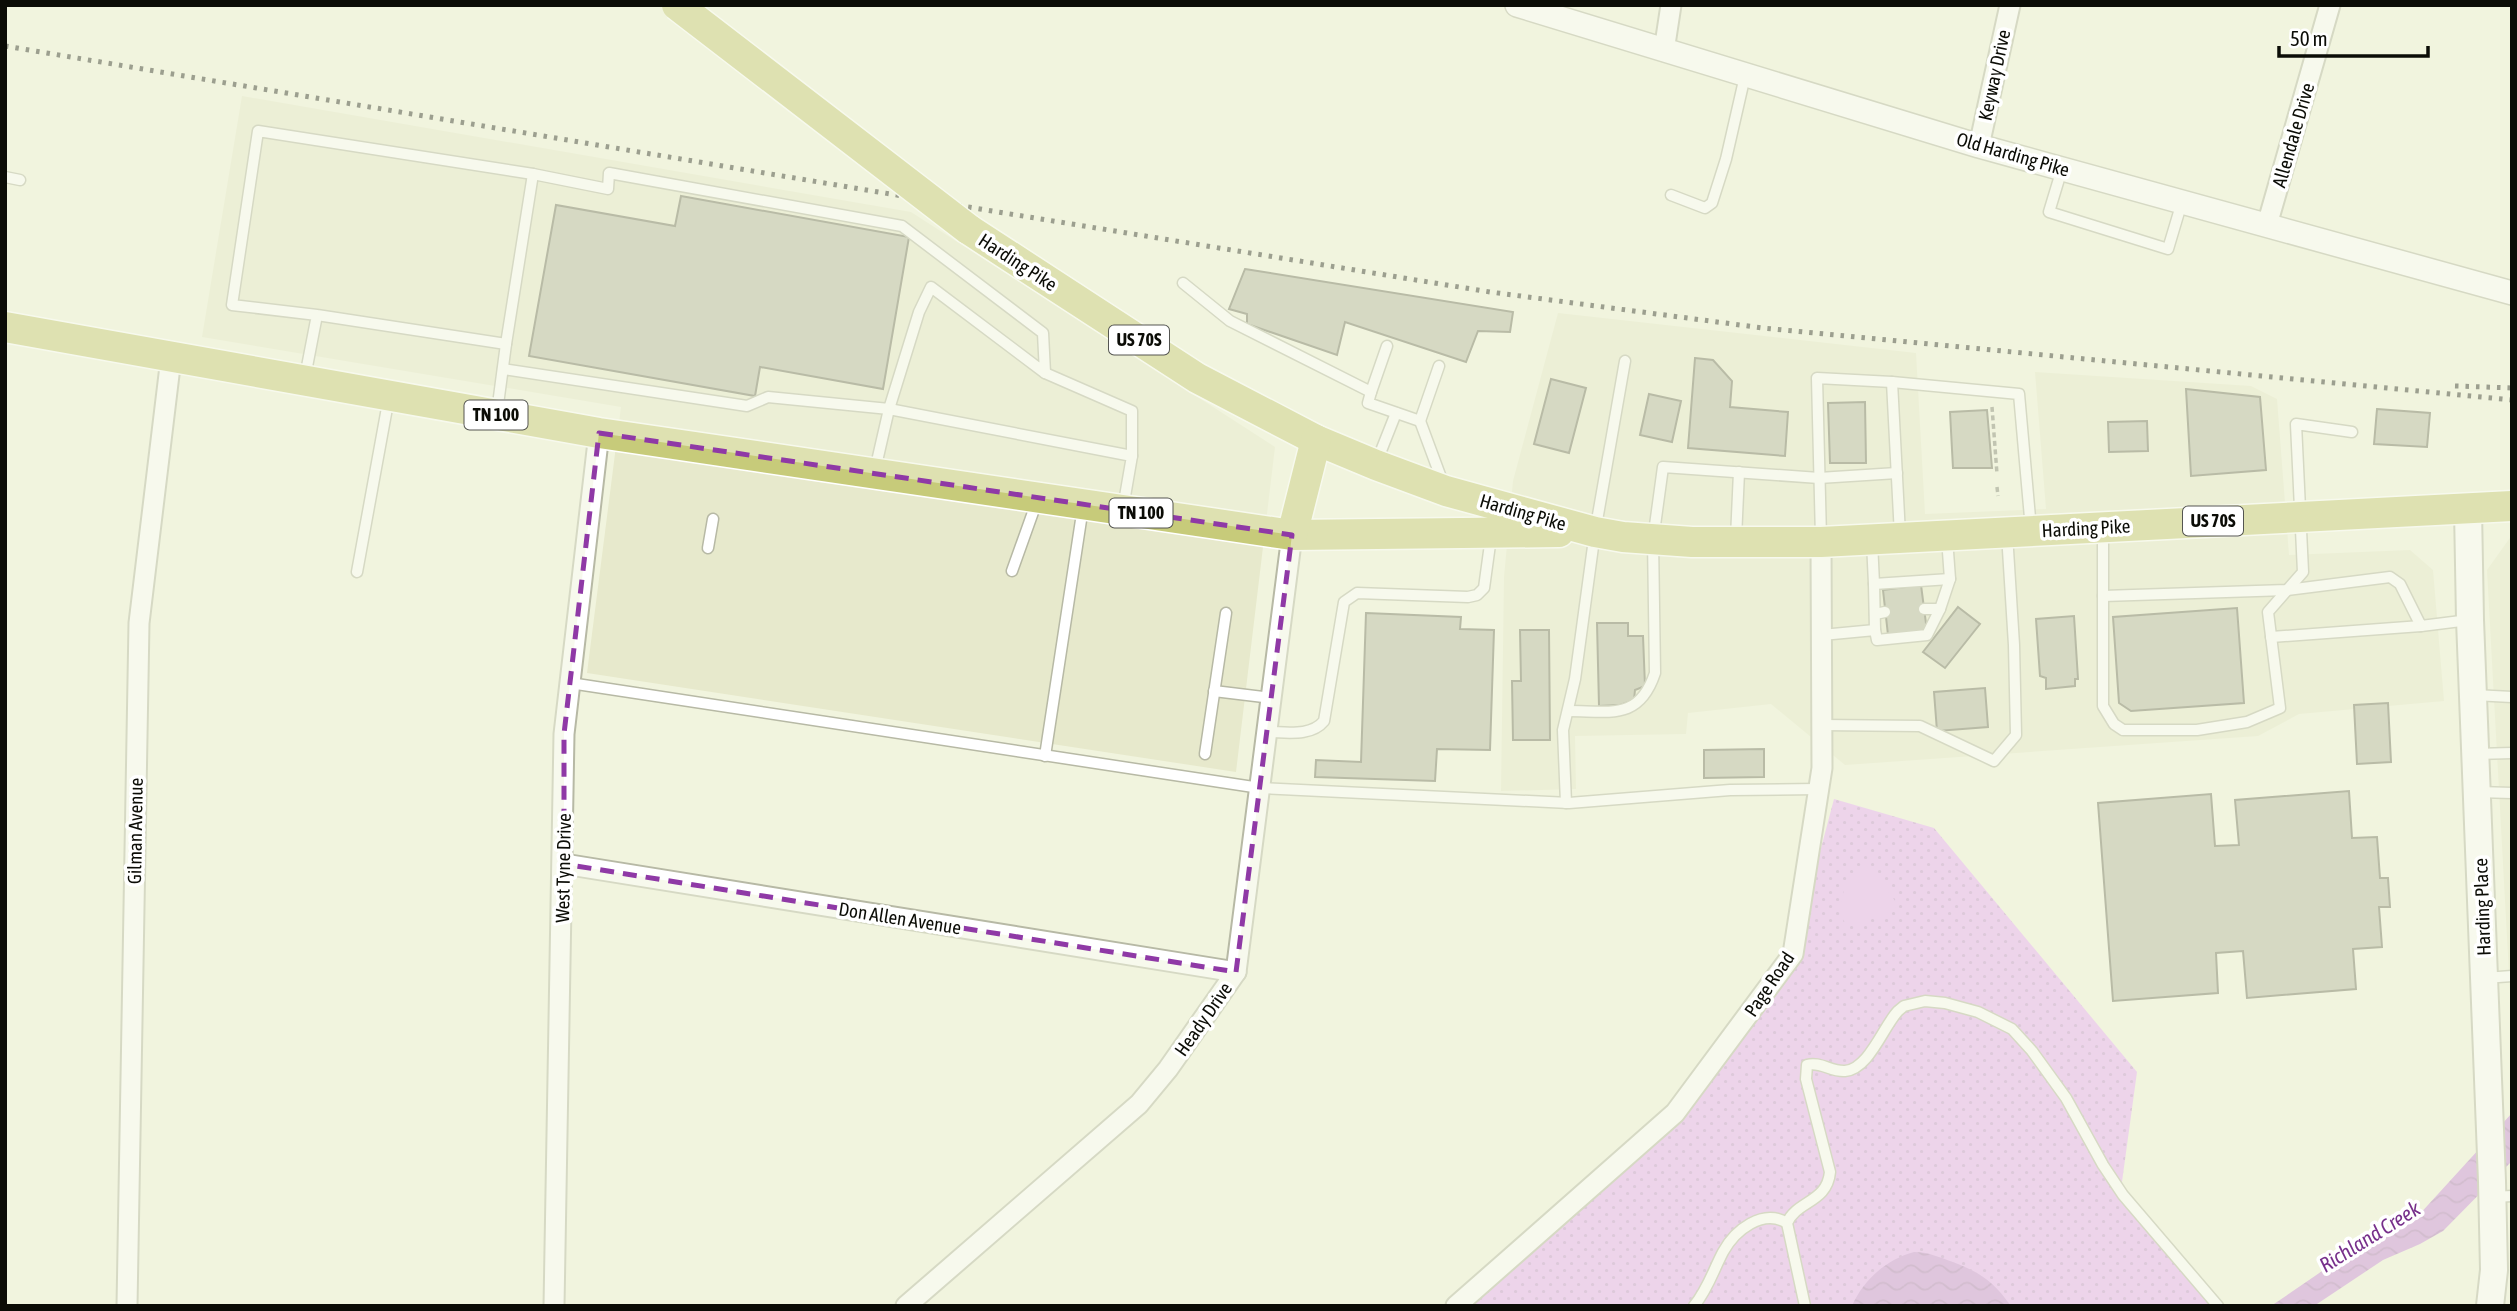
<svg xmlns="http://www.w3.org/2000/svg" width="2517" height="1311" viewBox="0 0 2517 1311" font-family="'Asap Condensed',sans-serif">
  <style>
    .built { fill: #e7e9cc }
    .grass { fill: url(#grass-dots) }
    .pitch { fill: #e8aef9 }
    .water { fill: url(#water-waves) }
    .building { fill: #b5b8a3; stroke: #757763; stroke-width: 2 }
    .lines { fill: none; stroke-linecap: round; stroke-linejoin: round }
    .service-casing { stroke: #b7b9a5; stroke-width: 13 }
    .minor-casing { stroke: #b7b9a5; stroke-width: 23 }
    .tertiary-casing { stroke: #b7b9a5; stroke-width: 26 }
    .secondary-casing { stroke: #b7b9a5; stroke-width: 30 }
    .primary-casing { stroke: #fff; stroke-width: 33 }
    .path { stroke: #888a7b; stroke-width: 3.5; stroke-dasharray: 5 3.5; stroke-linecap: butt }
    .service { stroke: #fff; stroke-width: 10 }
    .minor { stroke: #fff; stroke-width: 19 }
    .tertiary { stroke: #fff; stroke-width: 23 }
    .secondary { stroke: #fff; stroke-width: 26 }
    .primary { stroke: #c7cb7a; stroke-width: 30 }
    .rail { stroke: #37382f; stroke-width: 5; stroke-dasharray: 3.5 7; stroke-linecap: butt }
    .primary-bridge-casing { stroke: #fff; stroke-width: 33; stroke-linecap: butt }
    .primary-bridge { stroke: #c7cb7a; stroke-width: 30 }
    .marked { fill: none; stroke: #8f39a6; stroke-width: 5; stroke-dasharray: 14 9; stroke-linejoin: round }
    .labels { text-anchor: middle; stroke-width: 7; stroke-linejoin: round; paint-order: stroke }
    .shield { fill: #fff; stroke: #545551; stroke-width: 2 }
    .shield-label { font-size: 18px; font-weight: bold; fill: #0b0c06 }
    .street-label { font-size: 19px; fill: #0b0c06; stroke: #fff }
    .water-label { font-size: 21px; font-style: italic; fill: #77308b; stroke: #fff }
  </style>
  <defs>
    <pattern id="grass-dots" width="8" height="8" patternUnits="userSpaceOnUse" patternTransform="scale(1.75)"><rect width="8" height="8" fill="#e8aef9"/><path d="M2 2h.1M6 6h.1" fill="none" stroke="#c694d4" stroke-width="1.8" stroke-linecap="round"/></pattern>
    <pattern id="water-waves" width="16" height="10" patternUnits="userSpaceOnUse" patternTransform="scale(1.75)"><rect width="16" height="10" fill="#cb8fdc"/><path d="M0 5q4-4 8 0t8 0" fill="none" stroke="#ad7abb"/></pattern>
  </defs>
  <rect width="100%" height="100%" fill="#f1f4de"/>
  <g class="built">
    <path d="M242,96L911,212L1275,447L1236,772L587,673L621,407L202,337Z"/>
    <path d="M1558,313L1916,353L1925,514L2046,509L2035,372L2251,386L2277,399L2289,555L2410,550L2433,570L2444,701L2299,714L2258,736L1845,765L1771,704L1688,713L1686,734L1575,736L1576,789L1501,791L1504,577L1513,481Z"/>
    <path d="M2512,535V1029L2487,570Z"/>
  </g>
  <path class="grass" d="M1834,799L1934,828L2137,1072L2121,1189L2223,1306H1456L1675,1113L1793,954Z"/>
  <path class="pitch" d="M1861,867C1871,870 1895,896 1897,906L1893,911L1856,924L1845,923L1840,914C1842,898 1844,875 1861,867Z"/>
  <g class="water">
    <path d="M2512,1113V1161L2443,1231L2420,1244L2383,1260L2314,1306H2271L2369,1239L2417,1217Z"/>
    <path d="M1914,1252C1928,1252 1939,1257 1953,1262C1981,1273 1993,1281 2011,1306H1852C1863,1280 1887,1259 1914,1252Z"/>
  </g>
  <g class="building">
    <path d="M681,196L909,237L883,389L760,367L755,396L529,356L556,205L675,226Z"/>
    <path d="M1245,269L1513,312L1510,332L1478,331L1466,362L1345,322L1337,355L1247,324V314L1229,309Z"/>
    <path d="M1695,358L1713,360L1732,381L1730,407L1788,412L1785,456L1688,448Z"/>
    <path d="M1551,379L1586,388L1569,453L1534,444Z"/>
    <path d="M2186,389L2260,397L2266,470L2191,476Z"/>
    <path d="M1649,394L1681,401L1672,442L1640,435Z"/>
    <path d="M1865,402L1866,463H1830L1828,403Z"/>
    <path d="M2377,409L2430,413L2427,447L2374,444Z"/>
    <path d="M1987,410L1992,468H1953L1950,412Z"/>
    <path d="M2147,421L2148,451L2109,452L2108,422Z"/>
    <path d="M1921,585L1927,631L1888,635L1883,590Z"/>
    <path d="M1958,607L1980,624L1945,668L1923,652Z"/>
    <path d="M2237,608L2244,703L2131,711L2119,703L2113,617Z"/>
    <path d="M1366,613L1461,617L1460,629L1494,630L1490,750L1437,749L1435,781L1315,777L1316,760L1361,762Z"/>
    <path d="M2074,616L2078,679H2075V686L2046,689V678L2040,676L2036,619Z"/>
    <path d="M1597,623H1628V636H1643L1645,686L1635,690L1634,700L1620,705L1599,706Z"/>
    <path d="M1520,630H1549L1550,740H1513L1512,681H1521Z"/>
    <path d="M1985,688L1988,727L1937,731L1934,692Z"/>
    <path d="M2388,703L2391,762L2357,764L2354,705Z"/>
    <path d="M1764,749V777L1704,778V750Z"/>
    <path d="M2349,791L2352,838L2377,837L2380,878H2388L2390,907H2379L2382,947L2353,949L2356,989L2247,998L2243,951L2216,953L2218,993L2113,1001L2098,803L2211,794L2215,846L2239,845L2235,800Z"/>
  </g>
  <g class="lines">
    <g class="service-casing">
      <g id="service">
        <path d="M2062,169L2049,212L2168,249L2182,202"/>
        <path d="M5,177L20,180"/>
        <path d="M1671,195L1705,208L1712,203L1726,159L1745,76"/>
        <path d="M1183,283L1230,321L1371,392L1368,403L1420,421L1439,366"/>
        <path d="M503,369L747,406L768,397L889,409L919,312L931,287L1045,373L1043,333L902,226L609,173L608,189L533,174"/>
        <path d="M1045,373L1132,411V456"/>
        <path d="M305,377L317,315L232,305L258,131L533,174L506,344L317,315"/>
        <path d="M1892,382L1900,535"/>
        <path d="M1371,392L1387,346"/>
        <path d="M497,412L506,344"/>
        <path d="M1420,421L1443,483"/>
        <path d="M1377,461L1396,413"/>
        <path d="M875,470L889,409L1132,456L1123,508"/>
        <path d="M2103,532V706L2114,724L2123,730H2197L2247,722L2280,708L2268,612L2303,572L2296,424L2352,432"/>
        <path d="M1736,538L1739,472"/>
        <path d="M1821,538L1817,378L1892,382L2019,394L2031,529"/>
        <path d="M1872,542L1874,584"/>
        <path d="M708,548L713,519"/>
        <path d="M1012,571L1037,501"/>
        <path d="M357,572L389,397"/>
        <path d="M2103,596L2287,590L2390,577L2400,584L2421,626L2469,620"/>
        <path d="M1924,609H1940"/>
        <path d="M1875,614L1885,612"/>
        <path d="M1875,630L1874,584L1950,579"/>
        <path d="M1822,635L1875,630L1877,640L1927,635L1940,609L1950,579L1947,538"/>
        <path d="M2271,637L2421,626"/>
        <path d="M570,683L1260,788L1569,803L1730,790L1818,789"/>
        <path d="M1214,691L1272,698"/>
        <path d="M2474,695L2512,697"/>
        <path d="M1568,711C1610,711 1639,721 1655,673L1653,540L1663,467L1819,478L1897,473"/>
        <path d="M1821,725L1920,726L1994,761L2016,735L2014,645L2007,534"/>
        <path d="M1267,732C1286,732 1311,737 1324,721L1344,602L1357,593L1468,597L1477,595L1484,588L1491,537"/>
        <path d="M1205,754L1226,613"/>
        <path d="M2476,754L2512,753"/>
        <path d="M1045,756L1083,507"/>
        <path d="M2478,792L2512,793"/>
        <path d="M1566,803L1563,730L1575,679L1595,532L1625,361"/>
        <path d="M2485,978L2512,976"/>
        <path d="M2493,1197L2512,1196"/>
        <path d="M1694,1306C1708,1289 1713,1271 1723,1252C1735,1230 1763,1208 1787,1223"/>
        <path d="M1805,1306L1787,1223C1797,1200 1827,1203 1830,1172L1806,1079L1807,1065C1820,1061 1831,1072 1845,1071C1869,1069 1883,1027 1898,1011L1904,1006L1925,1001L1945,1003L1978,1012L2012,1029L2032,1051L2066,1098L2103,1165L2123,1195L2218,1306"/>
      </g>
    </g>
    <g class="minor-casing">
      <g id="minor">
        <path d="M1664,51L1671,5"/>
        <path d="M1979,146L2010,5"/>
        <path d="M2267,225L2330,5"/>
        <path d="M564,864L1236,972"/>
        <path d="M127,1306L139,623L171,358"/>
        <path d="M554,1306L564,734L599,433"/>
        <path d="M906,1306L1139,1104L1168,1069L1236,972L1292,535"/>
        <path d="M1456,1306L1675,1113L1793,954L1822,768L1821,542"/>
      </g>
    </g>
    <g class="tertiary-casing">
      <path id="tertiary" d="M1517,5L1979,146L2512,293"/>
    </g>
    <g class="secondary-casing">
      <path id="secondary" d="M2468,509L2470,620L2492,1181L2494,1270L2490,1306"/>
    </g>
    <g class="primary-casing">
      <g id="primary">
        <path d="M968,229L1197,378L1316,440L1376,465L1446,491L1595,532L1623,537L1692,542H1821L2512,506"/>
        <path d="M5,327L599,433L1292,535L1559,532"/>
        <path d="M1292,535L1316,440"/>
      </g>
    </g>
    <g class="path">
      <path d="M1992,407L1997,474"/>
      <path d="M1997,487L1998,496"/>
    </g>
    <use href="#service" class="service"/>
    <use href="#minor" class="minor"/>
    <use href="#tertiary" class="tertiary"/>
    <use href="#secondary" class="secondary"/>
    <use href="#primary" class="primary"/>
    <g class="rail">
      <path d="M5,46L1004,213L1490,292L1763,328L2512,400"/>
      <path d="M2455,386L2512,388"/>
    </g>
    <g class="primary-bridge-casing">
      <path id="primary-bridge" d="M677,5L968,229"/>
    </g>
    <use href="#primary-bridge" class="primary-bridge"/>
  </g>
  <path d="M0 0H2517V1311H0ZM599,433L1292,535L1236,972L564,864V734Z" fill="#f1f4de" fill-opacity=".55" fill-rule="evenodd"/>
  <path class="marked" d="M599,433L1292,535L1236,972L564,864V734Z"/>
  <g class="labels">
    <g class="shield">
      <rect x="1109" y="325.5" width="60" height="29" rx="5"/>
      <rect x="464.5" y="400.5" width="63" height="29" rx="5"/>
      <rect x="1109.5" y="498.5" width="63" height="29" rx="5"/>
      <rect x="2183" y="506.5" width="60" height="29" rx="5"/>
    </g>
    <g class="shield-label">
      <text x="1139" y="346">US 70S</text>
      <text x="496" y="421">TN 100</text>
      <text x="1141" y="519">TN 100</text>
      <text x="2213" y="527">US 70S</text>
    </g>
    <g class="street-label">
      <text transform="translate(1994 75) rotate(-78)" y="7">Keyway Drive</text>
      <text transform="translate(2293 135) rotate(-74)" y="7">Allendale Drive</text>
      <text transform="translate(2013 154) rotate(16)" y="7">Old Harding Pike</text>
      <text transform="translate(1018 262) rotate(33)" y="7">Harding Pike</text>
      <text transform="translate(1523 512) rotate(16)" y="7">Harding Pike</text>
      <text transform="translate(2086 528) rotate(-3)" y="7">Harding Pike</text>
      <text transform="translate(135 831) rotate(-89)" y="7">Gilman Avenue</text>
      <text transform="translate(563 868) rotate(-89)" y="7">West Tyne Drive</text>
      <text transform="translate(2482 907) rotate(-92)" y="7">Harding Place</text>
      <text transform="translate(900 918) rotate(9)" y="7">Don Allen Avenue</text>
      <text transform="translate(1769 984) rotate(-56)" y="7">Page Road</text>
      <text transform="translate(1203 1019) rotate(-55)" y="7">Heady Drive</text>
    </g>
    <g class="water-label">
      <text transform="translate(2370 1237) rotate(-32)" y="7">Richland Creek</text>
    </g>
  </g>
  <rect width="2517" height="1311" fill="none" stroke="#0b0c06" stroke-width="14"/>
  <path d="M2279 46v10h149v-10" fill="none" stroke="#0b0c06" stroke-width="3.5"/>
  <text x="2290" y="46" font-size="21" fill="#0b0c06" stroke="#ffffff" stroke-width="5" paint-order="stroke">50 m</text>
</svg>
